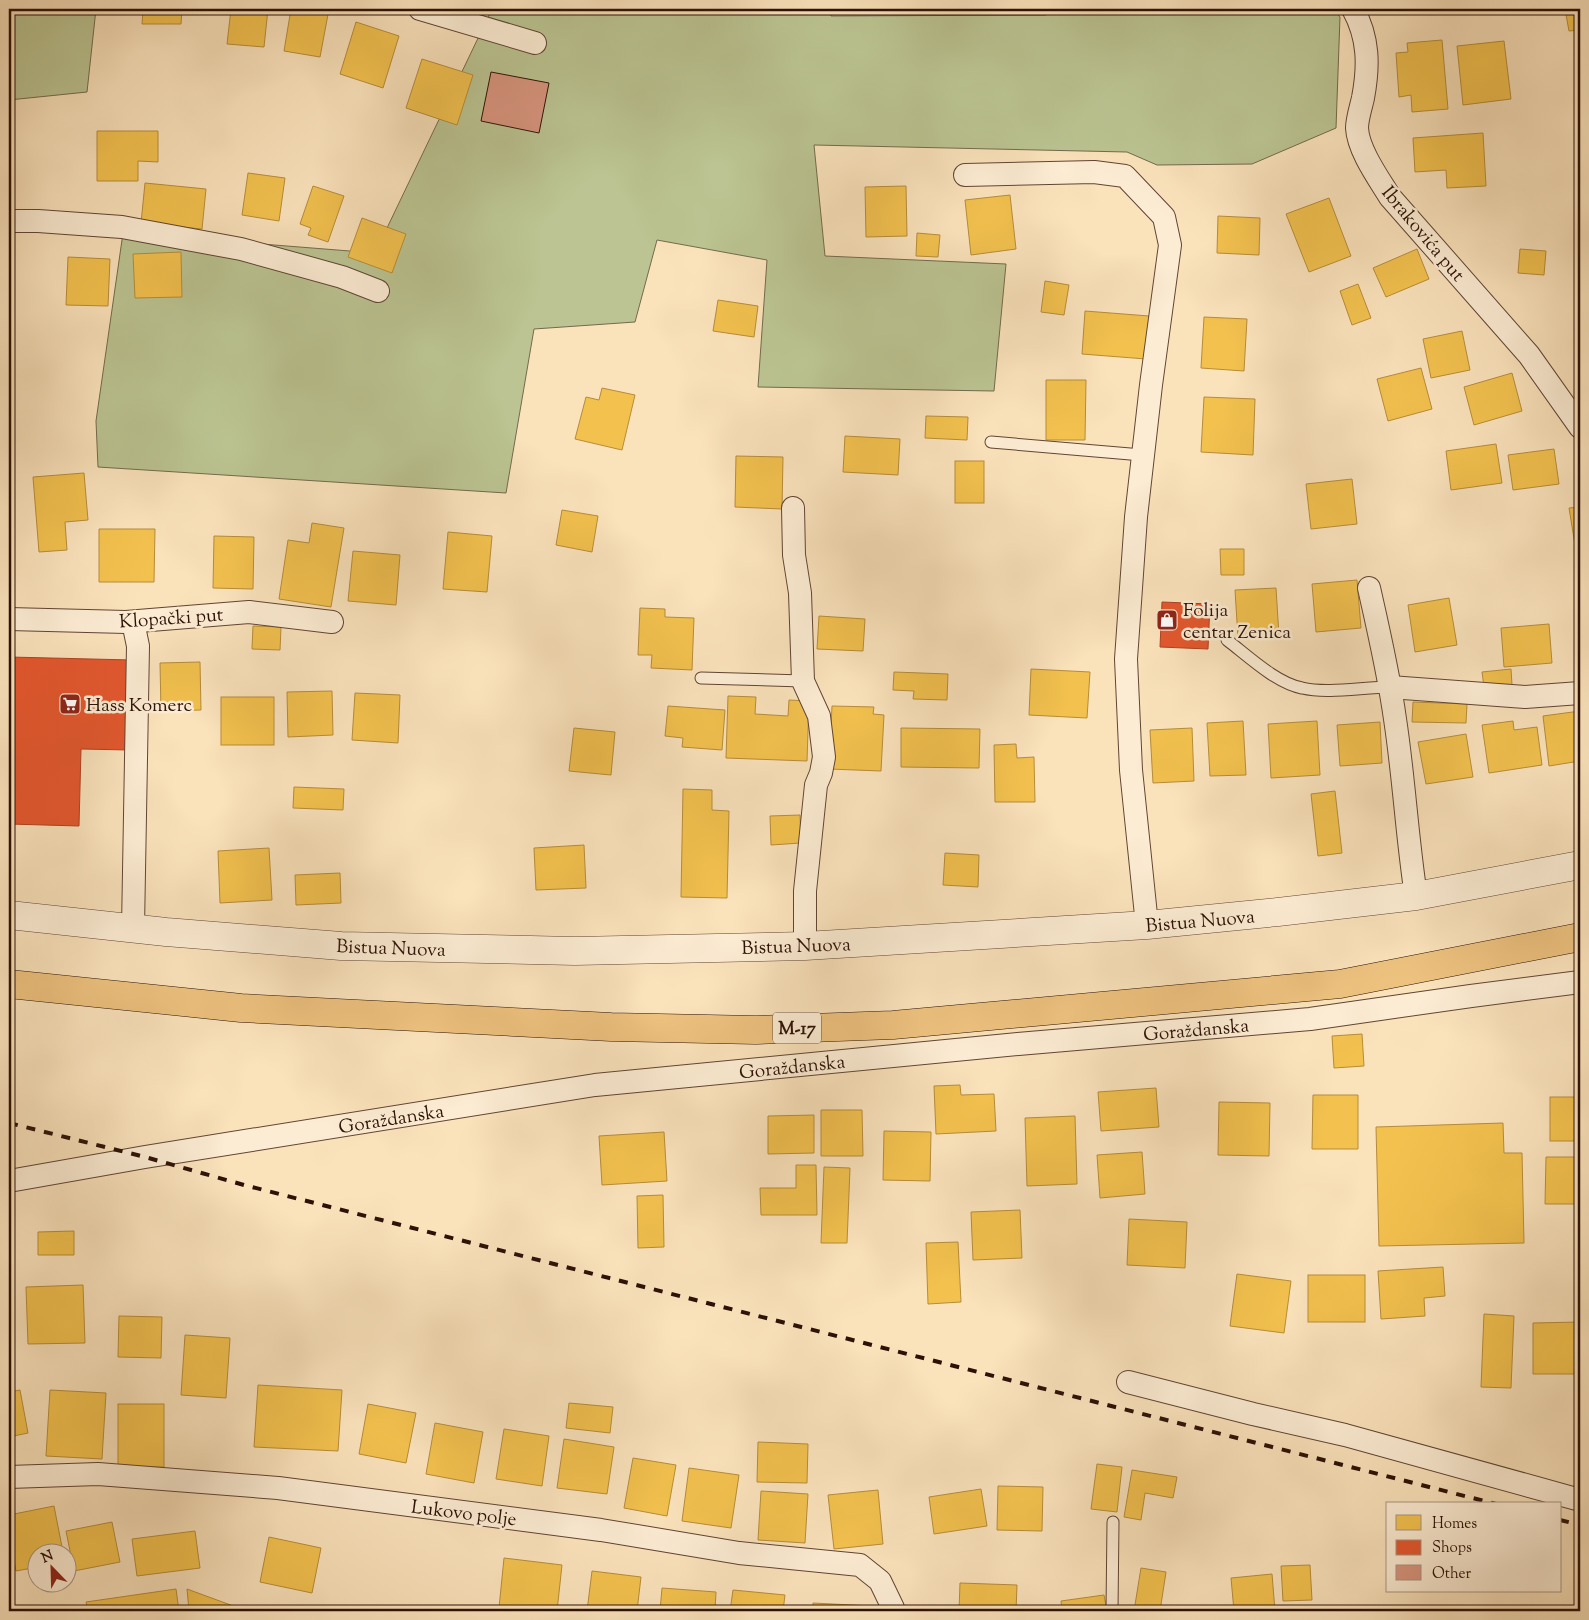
<svg xmlns="http://www.w3.org/2000/svg" width="1589" height="1620" viewBox="0 0 1589 1620" font-family="'Sorts Mill Goudy',serif">
  <style>
    .green { fill: #bbc492; stroke: #746a4c }
    .homes { fill: #f2c14e; stroke: #b78c39 }
    .shops { fill: #e4572e; stroke: #ad4222 }
    .building { fill: #d7947e; stroke: #2c1107 }
    .lines { fill: none; stroke-linecap: round; stroke-linejoin: round }
    .service-casing { stroke: #604534; stroke-width: 13 }
    .minor-casing { stroke: #604534; stroke-width: 24 }
    .tertiary-casing { stroke: #604534; stroke-width: 29 }
    .trunk-casing { stroke: #2c1107; stroke-width: 29 }
    .service { stroke: #fcecd3; stroke-width: 11 }
    .minor { stroke: #fcecd3; stroke-width: 22 }
    .tertiary { stroke: #fcecd3; stroke-width: 28 }
    .trunk { stroke: #edc17e; stroke-width: 28 }
    .rail { stroke: #2c1107; stroke-width: 4; stroke-dasharray: 9 9; stroke-linecap: butt }
    .labels { text-anchor: middle; stroke-width: 5; stroke-linejoin: round; paint-order: stroke }
    .shield { fill: #fcecd3; stroke: #6a5344; stroke-width: 1 }
    .shield-label { font-size: 18px; font-weight: bold; fill: #2c1107 }
    .street-label { font-size: 19px; fill: #2c1107; stroke: #fcecd3 }
    .poi-label { font-size: 19px; fill: #2c1107; stroke: #fcecd3; text-anchor: start }
  </style>
  <rect width="100%" height="100%" fill="#fae2bb"/>
  <filter id="stains"><feTurbulence type="fractalNoise" baseFrequency=".004" numOctaves="4"/><feColorMatrix values="0 0 0 0 .2 0 0 0 0 .09 0 0 0 0 .02 0 0 0 .5 -.17"/></filter>
  <radialGradient id="worn" r=".72"><stop offset=".6" stop-color="#630" stop-opacity="0"/><stop offset="1" stop-color="#630" stop-opacity=".3"/></radialGradient>
  <g class="green">
    <path d="M9,9H96L87,92L9,100Z"/>
    <path d="M492,9H831V16L1046,15V9H1334L1340,17L1336,128L1252,164L1157,165L1127,152L814,145L825,256L1006,264L994,391L758,387L767,260L657,240L635,322L534,329L506,493L98,467L96,421L123,233L375,253Z"/>
  </g>
  <g class="homes">
    <path d="M143,9H182L181,24H142Z"/>
    <path d="M231,9H268L264,47L227,44Z"/>
    <path d="M291,9H329L320,57L284,51Z"/>
    <path d="M1565,9H1580V30L1569,31Z"/>
    <path d="M356,22L399,36L383,88L340,74Z"/>
    <path d="M1442,40L1448,109L1412,112L1411,95L1399,97L1396,53L1408,52L1407,43Z"/>
    <path d="M1504,41L1511,99L1463,105L1457,46Z"/>
    <path d="M422,59L473,75L457,125L406,108Z"/>
    <path d="M97,131H158V162L138,161V181H97Z"/>
    <path d="M1483,133L1486,186L1447,188L1446,170L1415,172L1413,138Z"/>
    <path d="M248,173L285,178L279,221L242,215Z"/>
    <path d="M145,183L206,189L202,229L141,223Z"/>
    <path d="M313,186L344,196L328,242L308,235L311,228L300,224Z"/>
    <path d="M906,186L907,236L866,237L865,187Z"/>
    <path d="M1010,195L1016,249L971,255L965,200Z"/>
    <path d="M1329,198L1351,256L1309,272L1286,214Z"/>
    <path d="M1218,216L1260,218L1259,255L1217,253Z"/>
    <path d="M362,218L406,234L392,273L348,257Z"/>
    <path d="M917,233L940,235L938,257L916,256Z"/>
    <path d="M1417,249L1429,279L1386,297L1373,268Z"/>
    <path d="M1520,249L1546,251L1544,275L1518,273Z"/>
    <path d="M181,252L182,297L135,298L133,254Z"/>
    <path d="M68,257L110,259L108,306L66,305Z"/>
    <path d="M1045,281L1069,285L1064,315L1041,312Z"/>
    <path d="M1358,284L1371,318L1352,325L1340,291Z"/>
    <path d="M718,300L758,306L754,337L713,331Z"/>
    <path d="M1085,311L1149,316L1146,359L1082,354Z"/>
    <path d="M1204,317L1247,319L1244,371L1201,368Z"/>
    <path d="M1462,331L1470,370L1431,378L1423,339Z"/>
    <path d="M1421,368L1432,409L1388,421L1377,379Z"/>
    <path d="M1512,373L1522,411L1474,425L1464,387Z"/>
    <path d="M1046,380H1086L1085,440H1046Z"/>
    <path d="M602,388L635,395L622,450L575,439L586,397L599,400Z"/>
    <path d="M1204,397L1255,399L1253,455L1201,452Z"/>
    <path d="M926,416L968,417L967,440L925,438Z"/>
    <path d="M845,436L900,439L898,475L843,472Z"/>
    <path d="M1496,444L1502,483L1451,490L1446,451Z"/>
    <path d="M1554,449L1559,484L1513,490L1508,455Z"/>
    <path d="M736,456L783,457L782,509L735,507Z"/>
    <rect x="955" y="461" width="29" height="42"/>
    <path d="M84,473L88,520L65,522L67,550L39,552L33,477Z"/>
    <path d="M1352,479L1357,524L1311,529L1306,484Z"/>
    <path d="M1580,507V550L1576,551L1569,508Z"/>
    <path d="M562,510L598,516L592,552L556,545Z"/>
    <path d="M312,523L344,528L331,607L279,599L288,540L309,543Z"/>
    <path d="M99,529H155L154,582H99Z"/>
    <path d="M448,532L492,536L487,592L443,589Z"/>
    <path d="M214,536L254,537L253,589L213,588Z"/>
    <path d="M1220,549H1244V575H1221Z"/>
    <path d="M353,551L400,555L396,605L348,601Z"/>
    <path d="M1357,580L1361,628L1316,632L1312,584Z"/>
    <path d="M1276,588L1279,636L1238,638L1235,590Z"/>
    <path d="M1449,598L1457,645L1415,652L1408,605Z"/>
    <path d="M640,608L665,609V617L694,618L692,670L651,668L652,655H638Z"/>
    <path d="M819,616L865,619L863,651L817,649Z"/>
    <path d="M1549,624L1552,663L1504,667L1501,628Z"/>
    <path d="M253,626L281,627L280,650L252,649Z"/>
    <path d="M200,662L201,710L161,711L160,663Z"/>
    <path d="M1031,669L1090,672L1087,718L1029,715Z"/>
    <path d="M1511,669L1512,685L1484,687L1482,672Z"/>
    <path d="M894,672L948,674L947,700L913,699L914,691L893,690Z"/>
    <path d="M332,691L333,735L288,737L287,692Z"/>
    <path d="M355,693L400,695L398,743L352,740Z"/>
    <path d="M728,696L756,697L755,714L788,716L789,700L809,701L807,761L726,758Z"/>
    <rect x="221" y="697" width="53" height="48"/>
    <path d="M1413,702L1467,704L1466,723L1412,722Z"/>
    <path d="M668,706L725,710L722,750L682,747L683,738L665,736Z"/>
    <path d="M832,706L874,707L873,714L884,715L881,771L829,769Z"/>
    <path d="M1580,711V761L1549,766L1543,716Z"/>
    <path d="M1243,721L1246,775L1210,776L1207,723Z"/>
    <path d="M1317,721L1320,775L1271,778L1268,724Z"/>
    <path d="M1513,721L1514,730L1537,727L1542,765L1489,773L1482,725Z"/>
    <path d="M1380,722L1382,763L1340,766L1337,725Z"/>
    <path d="M574,728L615,732L611,775L569,771Z"/>
    <path d="M901,728L980,729L979,768L901,767Z"/>
    <path d="M1192,728L1194,781L1153,783L1150,730Z"/>
    <path d="M1466,734L1473,777L1426,784L1418,742Z"/>
    <path d="M1016,744L1017,758L1034,757L1035,802H995L994,745Z"/>
    <path d="M294,787L344,789L343,810L293,808Z"/>
    <path d="M683,789L712,790V810L729,811L727,898L681,897Z"/>
    <path d="M1335,791L1342,853L1318,856L1311,794Z"/>
    <path d="M800,815L801,843L771,845L770,816Z"/>
    <path d="M584,845L586,888L536,890L534,848Z"/>
    <path d="M269,848L272,900L220,903L218,851Z"/>
    <path d="M945,853L979,855L978,887L943,885Z"/>
    <path d="M340,873L341,903L296,905L295,875Z"/>
    <path d="M1362,1034L1364,1066L1334,1068L1332,1036Z"/>
    <path d="M960,1085L961,1095L994,1094L996,1131L936,1134L934,1086Z"/>
    <path d="M1156,1088L1159,1127L1101,1131L1098,1092Z"/>
    <path d="M1313,1095H1358V1149H1312Z"/>
    <rect x="1550" y="1097" width="30" height="44"/>
    <path d="M1219,1102L1270,1103L1269,1156L1218,1155Z"/>
    <path d="M821,1110H862L863,1156H821Z"/>
    <path d="M814,1115V1153L768,1154V1116Z"/>
    <path d="M1075,1116L1077,1184L1027,1186L1025,1118Z"/>
    <path d="M1503,1123L1504,1153H1522L1524,1243L1379,1246L1376,1127Z"/>
    <path d="M884,1131L931,1132L930,1181L883,1180Z"/>
    <path d="M664,1132L667,1181L602,1185L599,1136Z"/>
    <path d="M1142,1152L1145,1194L1100,1198L1097,1155Z"/>
    <path d="M1546,1157H1580V1204H1545Z"/>
    <path d="M796,1165H816L817,1215H761L760,1188H796Z"/>
    <path d="M824,1167L850,1168L847,1243H821Z"/>
    <path d="M663,1195L664,1247L638,1248L637,1196Z"/>
    <path d="M1020,1210L1022,1258L973,1260L971,1212Z"/>
    <path d="M1129,1219L1187,1222L1185,1268L1127,1265Z"/>
    <path d="M74,1231V1255H38V1232Z"/>
    <path d="M958,1242L961,1302L928,1304L926,1243Z"/>
    <path d="M1443,1267L1445,1296L1424,1298L1425,1316L1381,1319L1378,1271Z"/>
    <path d="M1237,1274L1291,1281L1284,1333L1230,1326Z"/>
    <rect x="1308" y="1275" width="57" height="47"/>
    <path d="M83,1285L85,1343L28,1344L26,1287Z"/>
    <path d="M1484,1314L1514,1316L1511,1388L1481,1387Z"/>
    <path d="M119,1316L162,1317L161,1358L118,1357Z"/>
    <path d="M1580,1322V1374H1533V1323Z"/>
    <path d="M185,1335L230,1338L226,1398L181,1395Z"/>
    <path d="M258,1385L342,1390L338,1451L254,1447Z"/>
    <path d="M20,1390L28,1433L9,1437V1392Z"/>
    <path d="M50,1390L106,1393L102,1459L46,1456Z"/>
    <path d="M569,1403L613,1407L610,1433L566,1428Z"/>
    <rect x="118" y="1404" width="46" height="63"/>
    <path d="M368,1404L416,1413L406,1463L359,1454Z"/>
    <path d="M435,1423L483,1432L474,1483L426,1474Z"/>
    <path d="M504,1429L549,1436L542,1486L496,1479Z"/>
    <path d="M564,1439L614,1447L607,1494L557,1488Z"/>
    <path d="M758,1442L808,1444L807,1483L757,1482Z"/>
    <path d="M633,1458L676,1465L667,1516L624,1508Z"/>
    <path d="M1097,1464L1122,1467L1117,1512L1091,1509Z"/>
    <path d="M689,1468L739,1475L731,1528L682,1521Z"/>
    <path d="M1132,1470L1177,1477L1173,1498L1145,1493L1141,1520L1124,1517Z"/>
    <path d="M998,1486L1043,1487L1042,1531L997,1530Z"/>
    <path d="M981,1489L987,1526L934,1534L929,1497Z"/>
    <path d="M878,1490L883,1544L834,1549L828,1495Z"/>
    <path d="M761,1491L808,1494L805,1543L758,1540Z"/>
    <path d="M54,1506L63,1552H38V1567L16,1571L9,1532V1515Z"/>
    <path d="M112,1522L120,1562L74,1571L66,1531Z"/>
    <path d="M195,1531L200,1568L137,1576L132,1539Z"/>
    <path d="M269,1537L321,1548L312,1593L260,1582Z"/>
    <path d="M504,1558L562,1565L557,1611H526L499,1608Z"/>
    <path d="M1310,1565L1312,1600L1283,1601L1281,1566Z"/>
    <path d="M1141,1568L1166,1572L1160,1611H1134Z"/>
    <path d="M592,1571L641,1577L637,1611H587Z"/>
    <path d="M1272,1574L1275,1611H1234L1231,1578Z"/>
    <path d="M960,1583L1017,1585L1016,1611H959Z"/>
    <path d="M662,1588L716,1592L715,1611H660Z"/>
    <path d="M176,1589L179,1611H88L86,1602Z"/>
    <path d="M187,1589L247,1611H189Z"/>
    <path d="M733,1590L785,1595L783,1611H730Z"/>
    <path d="M1104,1595L1107,1611H1062L1061,1601Z"/>
    <path d="M813,1603L872,1606L871,1611H813Z"/>
    <path d="M24,1606L25,1611H9V1610Z"/>
  </g>
  <g class="shops">
    <path d="M1162,602L1210,604L1208,649L1160,647Z"/>
    <path d="M9,657L132,660L129,750L81,749L79,826L9,824Z"/>
  </g>
  <path class="building" d="M491,72L549,83L539,133L481,121Z"/>
  <g class="lines">
    <g class="service-casing">
      <g id="service">
        <path d="M991,442L1142,455"/>
        <path d="M1227,640C1248,656 1276,683 1302,688C1328,694 1363,687 1390,687"/>
        <path d="M701,678L803,681"/>
        <path d="M1112,1611L1113,1522"/>
      </g>
    </g>
    <g class="minor-casing">
      <g id="minor">
        <path d="M420,9L535,43"/>
        <path d="M1353,9C1369,38 1369,66 1363,98C1361,107 1357,119 1357,128C1358,150 1379,179 1390,197L1529,355L1580,427"/>
        <path d="M965,175L1094,172L1125,176L1164,217L1170,245L1151,385L1136,517L1126,659L1131,770L1147,925"/>
        <path d="M9,221H38L122,227L241,249L342,277L378,291"/>
        <path d="M793,508L794,555L800,593L803,681L819,716L824,757L821,773L816,785L805,891V946"/>
        <path d="M1369,588C1379,632 1389,675 1395,719C1404,778 1407,837 1416,896"/>
        <path d="M9,619L126,622L249,612L332,622"/>
        <path d="M133,622L138,646L133,928"/>
        <path d="M1390,687L1525,697L1580,693"/>
        <path d="M9,1181L145,1157L595,1085L1018,1044L1310,1019L1471,996L1580,982"/>
        <path d="M1128,1382L1253,1414L1345,1435L1580,1500"/>
        <path d="M9,1477L98,1474L278,1488L601,1530L739,1553L860,1565L880,1581L893,1608L892,1611"/>
      </g>
    </g>
    <g class="tertiary-casing">
      <path id="tertiary" d="M9,915L166,932L341,946L575,951L805,946L1147,925L1278,912L1416,896L1580,865"/>
    </g>
    <g class="trunk-casing">
      <path id="trunk" d="M9,984L241,1008L611,1027L756,1030L893,1025L1340,984L1580,937"/>
    </g>
    <use href="#service" class="service"/>
    <use href="#minor" class="minor"/>
    <use href="#tertiary" class="tertiary"/>
    <use href="#trunk" class="trunk"/>
    <g class="rail">
      <path d="M9,1123L145,1157L244,1185L1496,1504"/>
      <path d="M1560,1520L1580,1525"/>
    </g>
  </g>
  <defs>
    <g id="shop-square" transform="scale(1.125)"><rect x="-9" y="-9" width="18" height="18" rx="4" fill="#8f2418" stroke="#fcecd3"/><path d="M-5-2.5h2.3a2.7 3.5 0 0 1 5.4 0H5L5.5 6h-11ZM-1.5-2.5h3a1.5 2.3 0 0 0-3 0Z" fill="#fff"/></g>
    <g id="supermarket-square" transform="scale(1.125)"><rect x="-9" y="-9" width="18" height="18" rx="4" fill="#8f2418" stroke="#fcecd3"/><path d="M-6-5.5h2.5l.6 2H6L4.5 2H-2.5L-4.4-4H-6ZM-1.5 3.2a1.3 1.3 0 1 0 .1 0ZM3 3.2a1.3 1.3 0 1 0 .1 0Z" fill="#fff"/></g>
  </defs>
  <g fill-rule="evenodd">
    <use href="#shop-square" x="1167" y="620"/>
    <use href="#supermarket-square" x="70" y="704"/>
  </g>
  <g class="labels">
    <rect class="shield" x="773" y="1012.5" width="48" height="31" rx="4"/>
    <g class="shield-label">
      <text x="797" y="1034">M-17</text>
    </g>
    <g class="street-label">
      <text transform="translate(1424 233) rotate(50)" y="7">Ibrakovića put</text>
      <text transform="translate(171 617) rotate(-4)" y="7">Klopački put</text>
      <text transform="translate(1200 920) rotate(-5)" y="7">Bistua Nuova</text>
      <text transform="translate(796 945) rotate(-2)" y="7">Bistua Nuova</text>
      <text transform="translate(391 947) rotate(2)" y="7">Bistua Nuova</text>
      <text transform="translate(1196 1029) rotate(-5)" y="7">Goraždanska</text>
      <text transform="translate(792 1066) rotate(-6)" y="7">Goraždanska</text>
      <text transform="translate(391 1118) rotate(-9)" y="7">Goraždanska</text>
      <text transform="translate(464 1512) rotate(7)" y="7">Lukovo polje</text>
    </g>
    <g class="poi-label">
      <text x="1183" y="616">Folija<tspan x="1183" dy="22">centar Zenica</tspan></text>
      <text x="86" y="711">Hass Komerc</text>
    </g>
  </g>
  <rect width="1589" height="1620" fill="none" stroke="#fae2bb" stroke-width="30"/>
  <rect x="10" y="10" width="1569" height="1600" fill="none" stroke="#2c1107" stroke-width="2.5"/>
  <rect x="15" y="15" width="1559" height="1590" fill="none" stroke="#2c1107"/>
  <rect x="1386" y="1502" width="175" height="90" fill="#fcecd3" stroke="#a99481"/>
  <rect x="1396" y="1515" width="25" height="15" fill="#f2c14e" stroke="#a99481"/>
  <text x="1432" y="1528" font-size="15" fill="#2c1107">Homes</text>
  <rect x="1396" y="1540" width="25" height="15" fill="#e4572e" stroke="#a99481"/>
  <text x="1432" y="1552" font-size="15" fill="#2c1107">Shops</text>
  <rect x="1396" y="1565" width="25" height="15" fill="#d7947e" stroke="#a99481"/>
  <text x="1432" y="1578" font-size="15" fill="#2c1107">Other</text>
  <g transform="translate(52 1568) rotate(337)"><circle r="24" fill="#fcecd3" stroke="#a99481"/>
  <path d="M0-4L9 19L0 12L-9 19Z" fill="#8f2418"/>
  <text y="-8" font-size="14" font-weight="bold" text-anchor="middle" fill="#2c1107">N</text>
  </g>
  <rect width="100%" height="100%" filter="url(#stains)"/>
  <rect width="100%" height="100%" fill="url(#worn)"/>
</svg>
